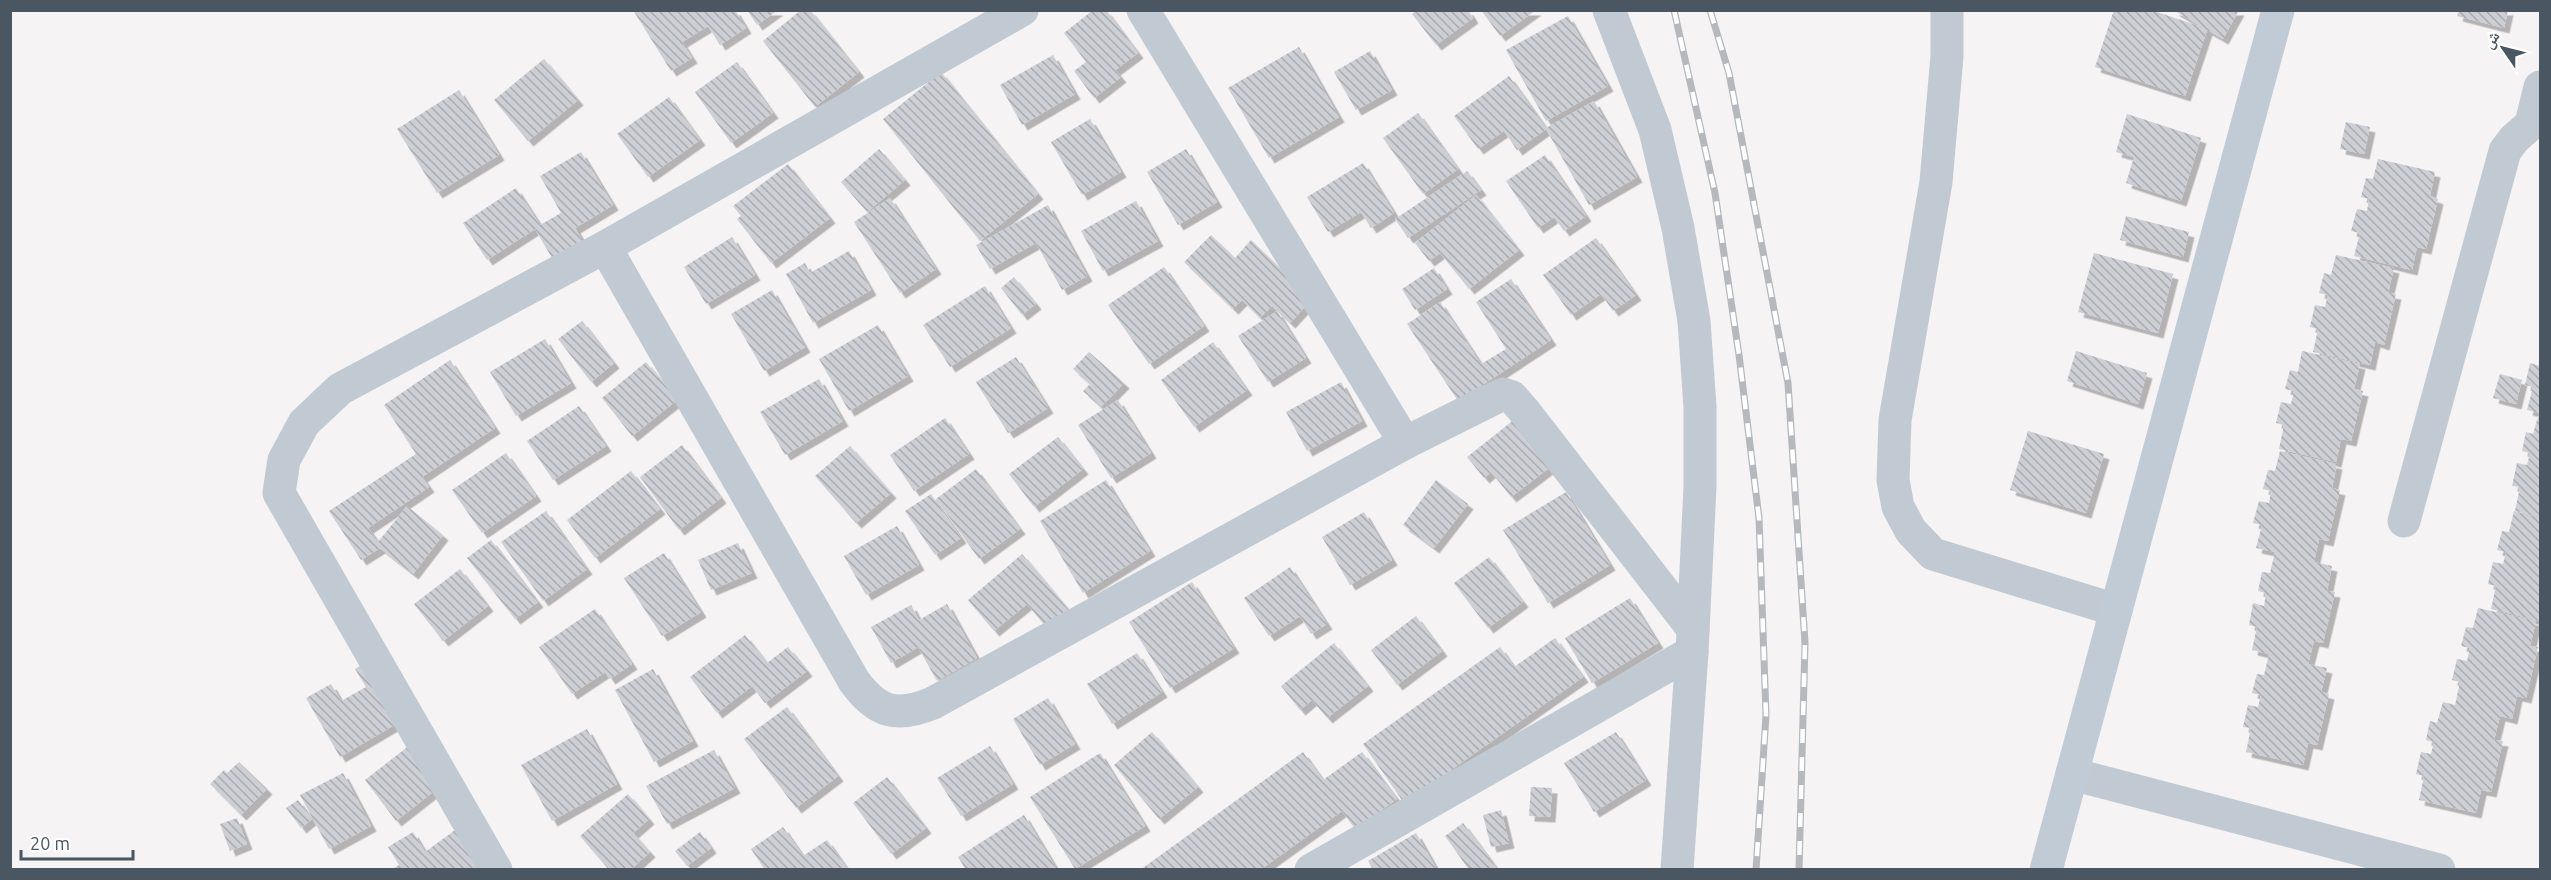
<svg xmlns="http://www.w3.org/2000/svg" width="2551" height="880" viewBox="0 0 2551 880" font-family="Ubuntu,'Noto Naskh Arabic',sans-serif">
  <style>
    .building { fill: url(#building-back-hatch); filter: url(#shadow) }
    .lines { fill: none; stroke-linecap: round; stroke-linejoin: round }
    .minor { stroke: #c1cad2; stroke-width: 33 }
    .secondary { stroke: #c1cbd6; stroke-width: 33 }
    .rail-casing { stroke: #b5b8bd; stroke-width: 7 }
    .rail { stroke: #fff; stroke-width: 4.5; stroke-dasharray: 14; stroke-linecap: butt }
  </style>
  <defs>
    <pattern id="building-back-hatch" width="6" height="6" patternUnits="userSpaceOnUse" patternTransform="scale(1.5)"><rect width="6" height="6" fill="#cdcfd5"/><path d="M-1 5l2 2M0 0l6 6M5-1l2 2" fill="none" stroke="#a8abb0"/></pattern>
    <filter id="shadow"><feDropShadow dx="5.5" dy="5.5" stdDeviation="0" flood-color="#0004"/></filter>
  </defs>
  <rect width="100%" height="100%" fill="#f5f3f3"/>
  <g class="building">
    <path d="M633,10H735L746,28L720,45L708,26L682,42L692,58L671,71Z"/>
    <path d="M747,10H778L757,25Z"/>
    <path d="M801,10H810L859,72L815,107L763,41Z"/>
    <path d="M1093,10H1106L1138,53L1115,70L1121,77L1094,98L1074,71L1086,62L1064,33Z"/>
    <path d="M1417,10H1468L1473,18L1436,45L1412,14Z"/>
    <path d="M1481,10H1536L1500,36Z"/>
    <path d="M2114,10H2151L2202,27L2173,10H2239L2223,39L2207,30L2185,96L2095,67Z"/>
    <path d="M2459,10H2508L2504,28L2457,16Z"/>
    <path d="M1568,16L1608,86L1546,121L1506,50Z"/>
    <path d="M1299,47L1339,117L1269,158L1228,88Z"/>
    <path d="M1370,51L1392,90L1356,110L1334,72Z"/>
    <path d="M1053,55L1075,94L1022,125L1000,85Z"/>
    <path d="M544,59L578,100L528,141L494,100Z"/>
    <path d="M737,62L773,113L731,143L695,92Z"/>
    <path d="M941,72L1038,194L980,241L883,119Z"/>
    <path d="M1509,76L1546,128L1594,101L1637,177L1589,205L1546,129L1517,150L1504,131L1478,149L1454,116Z"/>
    <path d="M459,90L499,155L437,193L397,129Z"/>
    <path d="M669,97L700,140L648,177L617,134Z"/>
    <path d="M1418,113L1458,169L1423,194L1383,138Z"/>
    <path d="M2127,114L2201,138L2181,201L2126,183L2134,157L2116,152Z"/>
    <path d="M1090,119L1121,172L1082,195L1051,142Z"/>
    <path d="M2346,122L2370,127L2364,154L2340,149Z"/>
    <path d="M879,149L905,180L867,212L841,182Z"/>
    <path d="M1186,149L1217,202L1178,225L1147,172Z"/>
    <path d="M581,152L613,205L575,228L582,240L552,258L535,229L487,260L463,223L516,188L540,225L561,213L540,176Z"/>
    <path d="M1545,155L1586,216L1564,231L1554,217L1538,228L1506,181Z"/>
    <path d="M2378,159L2435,172L2430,196L2438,199L2426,249L2417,247L2412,270L2354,256L2360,233L2351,231L2357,209L2367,211L2369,199L2361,197L2366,178L2373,179Z"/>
    <path d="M1363,163L1394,213L1371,228L1361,212L1328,232L1307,197Z"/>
    <path d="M788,164L830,218L771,263L737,219L741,216L733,206Z"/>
    <path d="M1467,171L1481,190L1408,238L1395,219Z"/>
    <path d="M1476,195L1519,250L1469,289L1440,253L1429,261L1415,243Z"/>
    <path d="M890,198L936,269L900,293L854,222Z"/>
    <path d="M1136,201L1158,241L1103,271L1081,231Z"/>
    <path d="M1048,205L1087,276L1062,290L1036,243L990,269L976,245Z"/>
    <path d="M2126,216L2189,232L2183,257L2120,240Z"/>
    <path d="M1211,235L1235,258L1251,240L1312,299L1290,323L1277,311L1306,358L1268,382L1238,336L1277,311L1272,306L1260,318L1242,300L1233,309L1184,262Z"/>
    <path d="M732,237L755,275L706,304L684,267Z"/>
    <path d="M1596,238L1636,295L1613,311L1601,294L1571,315L1543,275Z"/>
    <path d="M849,251L871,290L813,323L786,274L805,263L810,273Z"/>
    <path d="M2094,253L2173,274L2158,333L2078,312Z"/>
    <path d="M2336,255L2394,268L2388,293L2396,294L2384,345L2375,342L2370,365L2313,352L2318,329L2310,327L2315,305L2325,307L2328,295L2319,293L2324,273L2331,275Z"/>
    <path d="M1164,267L1204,326L1149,364L1108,305Z"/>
    <path d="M1434,268L1447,289L1415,310L1402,289Z"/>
    <path d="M1014,277L1036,304L1022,315L1001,288Z"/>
    <path d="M1511,279L1551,340L1458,401L1407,324L1440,302L1481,364L1506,349L1476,302Z"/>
    <path d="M985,286L1011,328L950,367L923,325Z"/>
    <path d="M772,290L805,347L764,371L731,314Z"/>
    <path d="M582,321L614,363L591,382L558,339Z"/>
    <path d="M878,325L908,376L849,411L819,359Z"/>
    <path d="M545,339L571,383L516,416L490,372Z"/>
    <path d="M1213,342L1247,390L1194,427L1161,380Z"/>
    <path d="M2076,351L2147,373L2138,404L2067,381Z"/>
    <path d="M2302,351L2360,364L2354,389L2363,391L2351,441L2341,439L2336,462L2279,449L2284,425L2276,423L2281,402L2291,404L2294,391L2285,389L2290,370L2298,372Z"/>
    <path d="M1089,352L1124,383L1101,407L1083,391L1090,384L1073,369Z"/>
    <path d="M1016,357L1048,408L1008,433L976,382Z"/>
    <path d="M450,360L495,428L422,477L429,487L368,528L378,542L407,506L443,535L413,574L380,548L361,560L329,511L416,454L384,405Z"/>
    <path d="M646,362L677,400L632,436L602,398Z"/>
    <path d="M2530,363L2540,366V517L2515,511L2520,487L2512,486L2517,463L2527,465L2530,453L2522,451L2526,432L2533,434L2539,413L2527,410L2533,387L2525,385Z"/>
    <path d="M2500,374L2522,380L2516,404L2493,398Z"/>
    <path d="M819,379L843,421L785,455L760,412Z"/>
    <path d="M1341,382L1362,421L1307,451L1286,412Z"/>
    <path d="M1118,400L1151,453L1111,478L1078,425Z"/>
    <path d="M579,406L606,446L553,480L527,441Z"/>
    <path d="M1520,415L1557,462L1511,497L1491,472L1484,478L1467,457Z"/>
    <path d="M945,418L969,454L914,491L890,455Z"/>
    <path d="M2028,431L2104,454L2086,513L2010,490Z"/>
    <path d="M1058,437L1083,469L1034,507L1009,474Z"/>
    <path d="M682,445L721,498L679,530L640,477Z"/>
    <path d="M850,446L891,493L856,523L815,476Z"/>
    <path d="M2280,451L2337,464L2332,488L2340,490L2328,541L2319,539L2314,562L2332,566L2327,591L2335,592L2323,643L2314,641L2308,664L2327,668L2321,692L2329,694L2317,745L2308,743L2303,765L2246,752L2251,728L2243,727L2248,705L2258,707L2261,695L2252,693L2257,674L2264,675L2269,654L2252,650L2257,627L2249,625L2253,603L2264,606L2266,593L2258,591L2262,572L2270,573L2275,552L2256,548L2262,525L2253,523L2259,501L2269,503L2271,491L2263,489L2268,470L2275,471Z"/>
    <path d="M506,453L536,496L482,533L452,490Z"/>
    <path d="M976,469L1020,529L979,559L936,499Z"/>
    <path d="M631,471L660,509L595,558L567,520Z"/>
    <path d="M1106,480L1150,551L1083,593L1040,521Z"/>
    <path d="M1436,480L1468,504L1434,548L1403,525Z"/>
    <path d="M1566,492L1610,565L1548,603L1503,530Z"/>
    <path d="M931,494L961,538L935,555L905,511Z"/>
    <path d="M546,511L587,569L543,601L501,542Z"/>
    <path d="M2514,511L2540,518V621L2491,609L2496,586L2488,584L2493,562L2503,564L2506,552L2497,550L2502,531L2509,532Z"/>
    <path d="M1364,512L1392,560L1350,585L1322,537Z"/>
    <path d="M897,526L919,565L866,595L844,556Z"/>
    <path d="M491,540L538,602L515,619L467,558Z"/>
    <path d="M738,543L752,573L711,590L698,560Z"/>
    <path d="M664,553L701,612L662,636L624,578Z"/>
    <path d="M1022,554L1072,614L1050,632L1027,604L994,631L968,600Z"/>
    <path d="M1489,557L1523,602L1488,628L1454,583Z"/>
    <path d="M1290,567L1327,624L1311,634L1300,616L1269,636L1244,598Z"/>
    <path d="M460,569L488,606L443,641L414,604Z"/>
    <path d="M1192,582L1234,648L1170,688L1129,622Z"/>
    <path d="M1630,598L1658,643L1592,683L1565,638Z"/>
    <path d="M947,604L977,658L937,681L918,647L891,663L871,627L911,605L919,620Z"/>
    <path d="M2478,608L2536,621L2530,646L2538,647L2526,698L2517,696L2512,719L2500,716L2494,740L2503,741L2491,792L2481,790L2476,813L2419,800L2424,776L2416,774L2421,752L2431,754L2434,742L2426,740L2430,721L2437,723L2443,702L2455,705L2460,682L2452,680L2457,659L2467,661L2470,648L2461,646L2466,627L2473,628Z"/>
    <path d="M595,609L632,664L610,679L605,672L572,694L539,647Z"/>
    <path d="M1416,616L1442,651L1397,685L1371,650Z"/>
    <path d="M745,635L767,663L788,647L807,671L765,703L752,686L717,713L690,677Z"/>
    <path d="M1555,638L1583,677L1404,803L1363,744L1500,647L1514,667Z"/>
    <path d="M1334,643L1368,686L1327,718L1312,700L1300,710L1281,686Z"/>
    <path d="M1137,653L1162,692L1112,724L1087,684Z"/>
    <path d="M379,655L413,714L340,757L306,698L331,684L341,701L366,687L355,669Z"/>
    <path d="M653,669L693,741L654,762L615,690Z"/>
    <path d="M1048,698L1075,744L1040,765L1013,719Z"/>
    <path d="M787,707L838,776L796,808L744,739Z"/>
    <path d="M587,729L617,784L552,821L521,765Z"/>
    <path d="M1152,732L1198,787L1159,819L1114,765Z"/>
    <path d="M1616,732L1646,780L1594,812L1564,763Z"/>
    <path d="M415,741L447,781L396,821L365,780Z"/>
    <path d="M990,746L1013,784L961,816L937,778Z"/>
    <path d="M714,750L735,788L667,824L646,786Z"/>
    <path d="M1303,752L1323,780L1362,752L1397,799L1355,829L1342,811L1260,870H1140Z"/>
    <path d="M1100,753L1145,826L1075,869L1030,797Z"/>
    <path d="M239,762L267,789L241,815L210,784L224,770L227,773Z"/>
    <path d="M343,773L371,826L329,849L300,795Z"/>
    <path d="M887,777L926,828L891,854L853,803Z"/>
    <path d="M1531,787L1552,788L1550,817L1529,816Z"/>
    <path d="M628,794L649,819L633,833L650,852L630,870H609L580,836Z"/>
    <path d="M298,800L312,819L301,828L286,808Z"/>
    <path d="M1501,810L1509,843L1491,847L1483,815Z"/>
    <path d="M1024,815L1057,870H966L958,857Z"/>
    <path d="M237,818L247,844L230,851L220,824Z"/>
    <path d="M1463,823L1498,870H1469L1445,836Z"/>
    <path d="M462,825L495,870H391L399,865L388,847L413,832L425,852Z"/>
    <path d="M783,827L803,856L827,840L848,870H765L751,849Z"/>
    <path d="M700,832L711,848L687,866L675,851Z"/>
    <path d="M1416,833L1437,870H1373L1368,861Z"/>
  </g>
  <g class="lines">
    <g class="minor">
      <path d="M1143,10L1405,443"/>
      <path d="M1609,10L1655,130L1678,228L1694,321L1700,407V487L1692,652L1677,870"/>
      <path d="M1947,10V56L1936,182L1895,420L1893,480L1898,507L1911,531L1933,554L2116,610"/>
      <path d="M605,247L854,681C877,713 897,718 933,703L1405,443L1503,394L1512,397L1525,412L1693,629"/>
      <path d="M2404,521L2505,151L2514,139L2531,124L2540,87"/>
      <path d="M2072,774L2439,870"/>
      <path d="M496,870L279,493L284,460L304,423L340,389L605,247L1022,10"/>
      <path d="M1311,870L1692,652"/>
    </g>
    <path class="secondary" d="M2046,870L2278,10"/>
    <g class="rail-casing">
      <g id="rail">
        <path d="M1674,10L1715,193L1739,355L1759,518L1766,715L1756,870"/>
        <path d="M1710,10L1729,73L1788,383L1805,643L1799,870"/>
      </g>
    </g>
    <use href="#rail" class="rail"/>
  </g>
  <rect width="2551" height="880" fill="none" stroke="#4a5661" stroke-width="24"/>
  <g transform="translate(2503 48) rotate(305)" stroke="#ffffff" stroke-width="4.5" paint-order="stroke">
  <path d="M0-4.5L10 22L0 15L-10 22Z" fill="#4a5661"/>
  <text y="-9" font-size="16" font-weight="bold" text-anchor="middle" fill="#4a5661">ش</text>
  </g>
  <path d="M21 850v9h112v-9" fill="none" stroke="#4a5661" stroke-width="3"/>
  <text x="30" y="850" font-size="18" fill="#4a5661" stroke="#ffffff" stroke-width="4.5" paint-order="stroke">20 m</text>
</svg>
